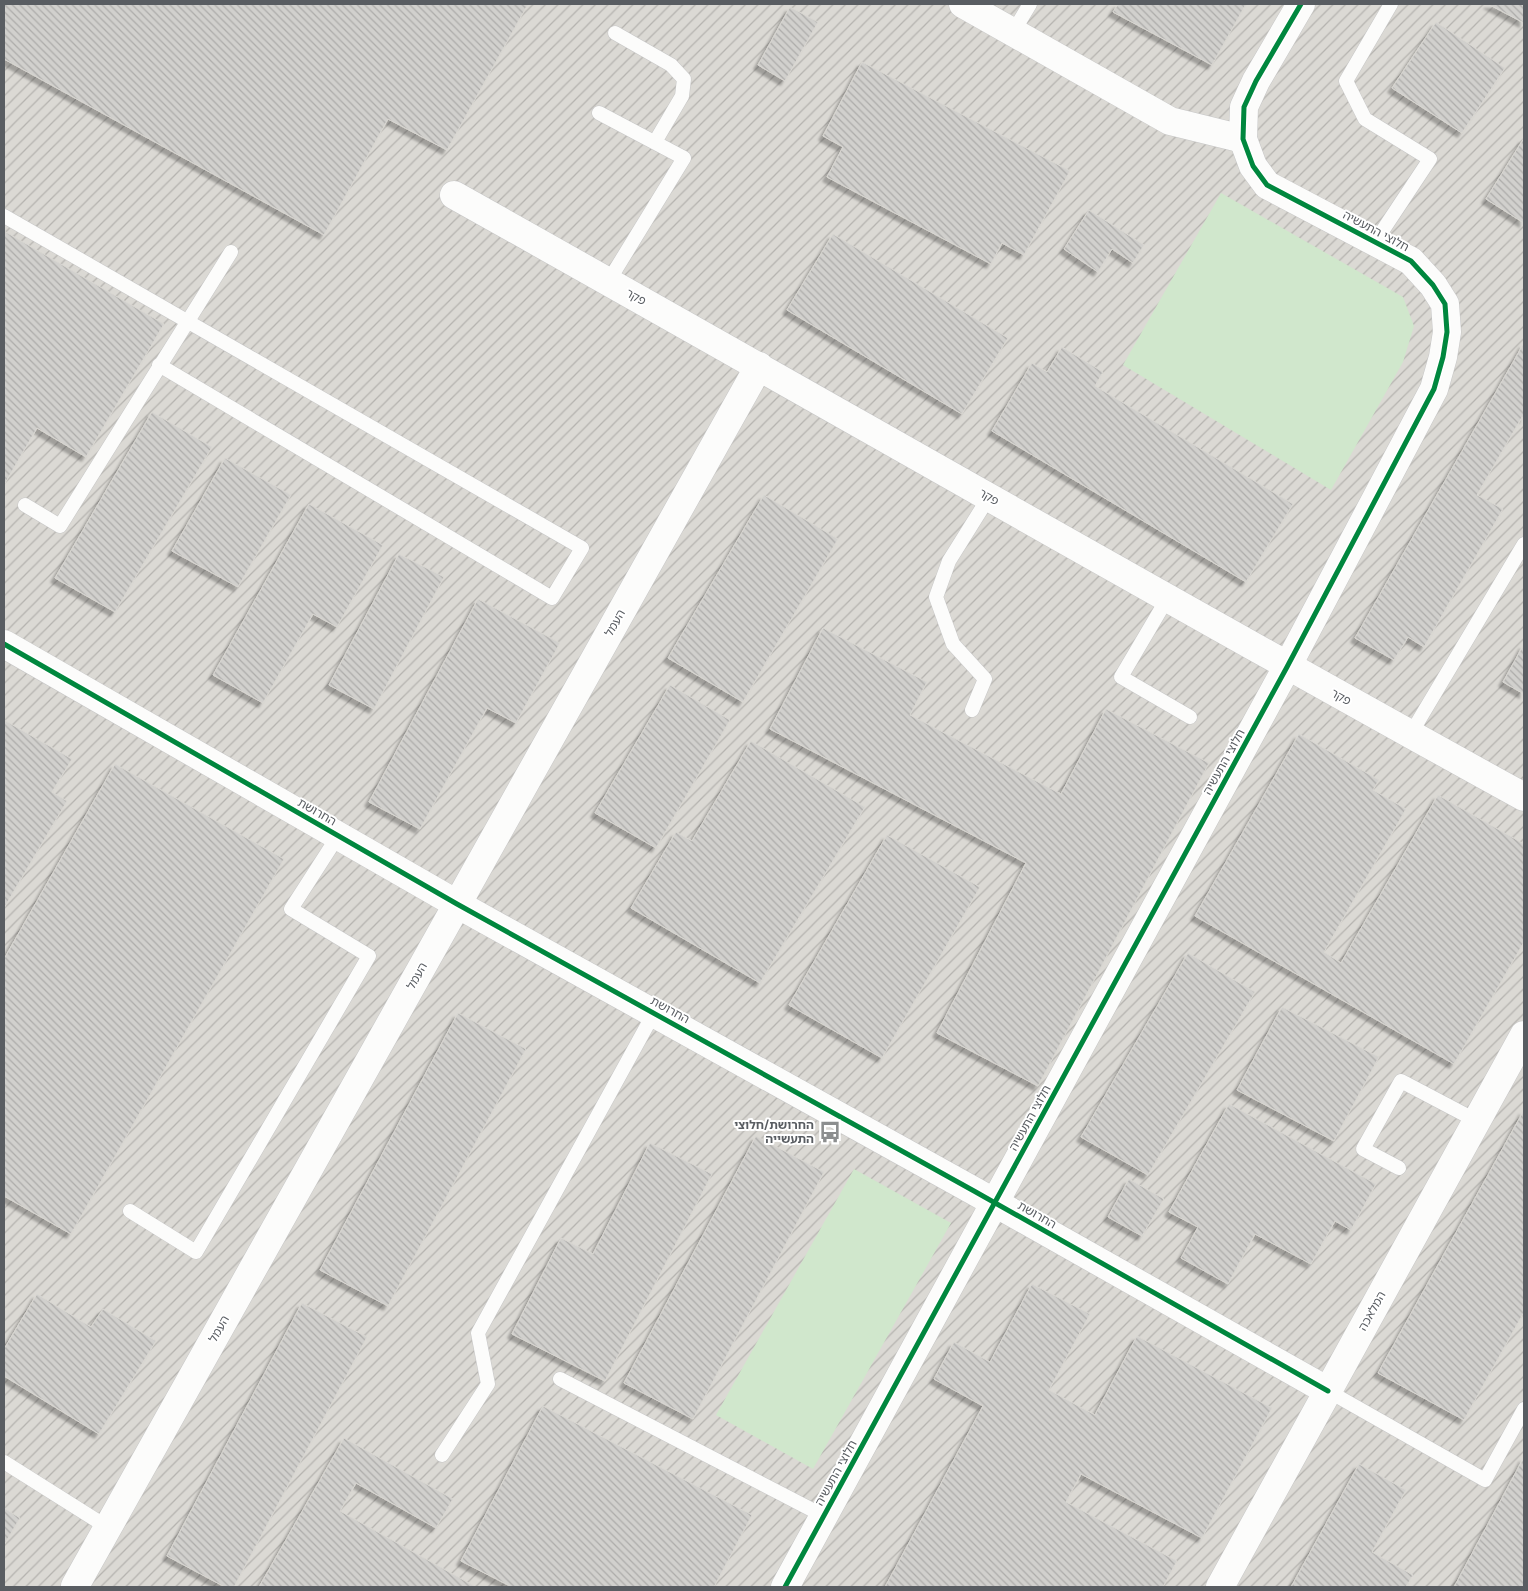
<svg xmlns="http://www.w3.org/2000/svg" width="1528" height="1591" viewBox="0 0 1528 1591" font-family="'DM Sans','Noto Sans Hebrew',sans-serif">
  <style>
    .industrial { fill: url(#industrial-furrows) }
    .grass { fill: #d0e7cc }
    .building { fill: url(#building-back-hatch); stroke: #d9d7d2; filter: url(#shadow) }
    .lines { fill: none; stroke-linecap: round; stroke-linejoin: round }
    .lane-casing { stroke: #c7c7c7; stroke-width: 15 }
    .street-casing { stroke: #c7c7c7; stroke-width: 29 }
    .secondary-casing { stroke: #c6c6c5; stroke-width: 29 }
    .lane { stroke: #fcfcfb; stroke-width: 14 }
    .street { stroke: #fcfcfb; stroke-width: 28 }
    .secondary { stroke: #fcfcfb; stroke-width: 28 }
    .cycleway-casing { stroke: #fff; stroke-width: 8 }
    .cycleway { stroke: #00873e; stroke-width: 5 }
    .labels { text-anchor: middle; stroke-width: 4; stroke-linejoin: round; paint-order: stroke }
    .street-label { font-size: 12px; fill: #595d62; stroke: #fff }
    .poi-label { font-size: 12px; font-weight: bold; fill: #595d62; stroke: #fff; text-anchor: end }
  </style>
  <defs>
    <pattern id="industrial-furrows" width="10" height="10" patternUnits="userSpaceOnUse" patternTransform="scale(1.25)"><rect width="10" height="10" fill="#dbd9d4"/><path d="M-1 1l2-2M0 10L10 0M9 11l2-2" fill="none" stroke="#b5b3af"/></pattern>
    <pattern id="building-back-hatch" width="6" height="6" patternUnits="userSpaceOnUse" patternTransform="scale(1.25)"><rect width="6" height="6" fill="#d1d0cd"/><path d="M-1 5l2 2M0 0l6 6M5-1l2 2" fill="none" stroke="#adacaa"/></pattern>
    <filter id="shadow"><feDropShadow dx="-4.5" dy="4.5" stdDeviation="1" flood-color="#0004"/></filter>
  </defs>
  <rect width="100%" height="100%" fill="#eae8e3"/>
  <rect class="industrial" x="4" y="4" width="1520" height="1583"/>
  <g class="grass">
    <path d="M1221,193L1403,297L1414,326L1403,362L1331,490L1123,365Z"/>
    <path d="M854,1169L951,1223L813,1469L716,1415Z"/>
  </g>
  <g class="building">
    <path d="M4,4H528L447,150L388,119L324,235L4,59Z"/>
    <path d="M1118,4H1246L1212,65L1113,12Z"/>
    <path d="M1488,4H1524V23Z"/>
    <path d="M790,7L818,22L785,81L758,65Z"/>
    <path d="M1436,22L1505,68L1462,133L1392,88Z"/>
    <path d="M862,62L1070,171L1024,255L1002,243L991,264L827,177L843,147L823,136Z"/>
    <path d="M1524,138V223L1486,199Z"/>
    <path d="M1089,210L1144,245L1133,263L1112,249L1098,272L1064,249Z"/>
    <path d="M4,231L164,324L86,457L37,428L4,485Z"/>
    <path d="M833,234L1008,338L962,414L787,310Z"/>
    <path d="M1524,343V419L1522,417L1477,495L1503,509L1424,647L1408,637L1394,660L1355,638Z"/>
    <path d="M1062,347L1103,372L1095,386L1293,504L1246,582L992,431L1032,363L1047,372Z"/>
    <path d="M152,412L212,447L115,612L55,578Z"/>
    <path d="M225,458L291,495L238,587L172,551Z"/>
    <path d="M764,495L838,539L743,702L668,658Z"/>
    <path d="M309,504L383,545L337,627L313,614L263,703L213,675Z"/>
    <path d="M399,554L444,577L374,709L329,685Z"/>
    <path d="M478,599L560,643L516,723L487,708L420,829L369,802Z"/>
    <path d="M823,628L927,682L910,715L1061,794L1106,709L1209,763L1038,1086L937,1033L1026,863L770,729Z"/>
    <path d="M1524,644V694L1503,682Z"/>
    <path d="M670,685L730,720L656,848L595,813Z"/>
    <path d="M4,720L72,759L52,792L67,801L4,908Z"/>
    <path d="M1299,734L1379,780L1373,790L1406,809L1324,952L1341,963L1438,795L1524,844V942L1454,1064L1195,916Z"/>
    <path d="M751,741L865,807L760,983L631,908L676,832L692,841Z"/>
    <path d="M115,764L284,859L71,1234L4,1196V959Z"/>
    <path d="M887,835L980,887L882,1058L789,1005Z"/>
    <path d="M1188,953L1255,992L1148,1175L1081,1137Z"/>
    <path d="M1282,1007L1379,1057L1334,1141L1237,1090Z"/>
    <path d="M458,1013L526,1049L388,1306L320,1270Z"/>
    <path d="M1229,1104L1376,1184L1351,1230L1335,1221L1311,1264L1255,1234L1228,1284L1181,1258L1198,1227L1169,1212Z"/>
    <path d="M1524,1110V1312L1464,1420L1378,1373Z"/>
    <path d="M756,1136L824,1172L693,1419L624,1383Z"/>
    <path d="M650,1143L712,1174L605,1381L512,1334L561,1238L593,1254Z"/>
    <path d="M1129,1179L1164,1199L1142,1236L1108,1217Z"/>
    <path d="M1032,1284L1090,1314L1049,1390L1095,1415L1137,1336L1272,1408L1202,1538L1081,1474L1066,1502L1177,1561L1163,1587H885L983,1406L934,1379L954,1342L990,1362Z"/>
    <path d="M37,1294L91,1327L103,1309L156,1341L99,1434L4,1376V1349Z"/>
    <path d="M302,1303L367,1337L234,1587H225L167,1556Z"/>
    <path d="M543,1406L752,1515L714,1587H512L461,1561Z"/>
    <path d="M344,1438L453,1499L436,1528L356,1483L340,1511L476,1587H259Z"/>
    <path d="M1524,1457V1587H1454Z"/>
    <path d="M1359,1464L1406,1490L1372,1552L1413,1575L1406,1587H1291Z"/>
    <path d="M4,1508L20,1518L4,1545Z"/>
  </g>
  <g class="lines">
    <g class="lane-casing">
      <g id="lane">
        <path d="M1013,32L1030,4"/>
        <path d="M615,33L671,65L684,79L682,96L655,142"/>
        <path d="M599,113L684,158L608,282"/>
        <path d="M4,216L582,548L552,598L159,365"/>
        <path d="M1375,242L1430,159L1365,119L1346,81L1391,4"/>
        <path d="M25,505L60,526L231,252"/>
        <path d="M1167,599L1121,677L1190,717"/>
        <path d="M972,710L985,679L953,644L936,597L949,561L989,497"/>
        <path d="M1410,735L1524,544"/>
        <path d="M1399,1168L1363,1149L1401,1081L1477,1121"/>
        <path d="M130,1211L196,1252L369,956L291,909L338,836"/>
        <path d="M560,1379L824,1516"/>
        <path d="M1328,1391L1485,1480L1524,1409"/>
        <path d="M442,1455L488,1384L478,1333L654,1013"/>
        <path d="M4,1462L107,1527"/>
      </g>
    </g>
    <g class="street-casing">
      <g id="street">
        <path d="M963,4L1170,121L1243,139"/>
        <path d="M454,195C811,395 1166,600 1524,797"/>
        <path d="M4,644L457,904L974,1191L1328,1391"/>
        <path d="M1287,667L1434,389L1443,357L1447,332L1445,304L1433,285L1411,261L1267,185L1253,166L1243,139L1244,107L1256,81L1301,4"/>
        <path d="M75,1586L759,366"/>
        <path d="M1220,1587L1524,1035"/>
      </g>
    </g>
    <g class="secondary-casing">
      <path id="secondary" d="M785,1587L1287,667"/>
    </g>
    <use href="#lane" class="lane"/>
    <use href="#street" class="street"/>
    <use href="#secondary" class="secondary"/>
    <g class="cycleway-casing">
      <g id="cycleway">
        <path d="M4,644L457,904L974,1191L1328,1391"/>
        <path d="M785,1587L1287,667L1434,389L1443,357L1447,332L1445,304L1433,285L1411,261L1267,185L1253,166L1243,139L1244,107L1256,81L1301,4"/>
      </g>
    </g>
    <use href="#cycleway" class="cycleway"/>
  </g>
  <defs>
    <g id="bus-bare" transform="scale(1.725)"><path d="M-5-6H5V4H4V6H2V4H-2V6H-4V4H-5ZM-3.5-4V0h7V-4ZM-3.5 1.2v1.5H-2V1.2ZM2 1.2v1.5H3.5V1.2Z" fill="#8c8e8f" stroke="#fff" stroke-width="2.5" paint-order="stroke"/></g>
  </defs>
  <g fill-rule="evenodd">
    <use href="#bus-bare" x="830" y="1132"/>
  </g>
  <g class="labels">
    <g class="street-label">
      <text transform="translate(1376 231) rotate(28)" y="4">חלוצי התעשיה</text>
      <text transform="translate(636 297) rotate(29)" y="4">פקר</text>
      <text transform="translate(989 497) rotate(30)" y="4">פקר</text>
      <text transform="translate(615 623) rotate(-61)" y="4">העמל</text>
      <text transform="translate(1341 697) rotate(29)" y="4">פקר</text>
      <text transform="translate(1224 762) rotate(-61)" y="4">חלוצי התעשיה</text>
      <text transform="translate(317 812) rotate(30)" y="4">החרושת</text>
      <text transform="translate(417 976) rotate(-61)" y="4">העמל</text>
      <text transform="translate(670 1010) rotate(29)" y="4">החרושת</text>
      <text transform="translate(1030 1118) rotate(-61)" y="4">חלוצי התעשיה</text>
      <text transform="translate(1037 1215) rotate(30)" y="4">החרושת</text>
      <text transform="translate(1372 1311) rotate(-61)" y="4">המלאכה</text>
      <text transform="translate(219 1329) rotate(-61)" y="4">העמל</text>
      <text transform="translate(836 1473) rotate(-61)" y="4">חלוצי התעשיה</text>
    </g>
    <g class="poi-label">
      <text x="814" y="1129">החרושת/חלוצי<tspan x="814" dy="14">התעשייה</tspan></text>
    </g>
  </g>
  <rect width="1528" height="1591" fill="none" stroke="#595d62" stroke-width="10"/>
</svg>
